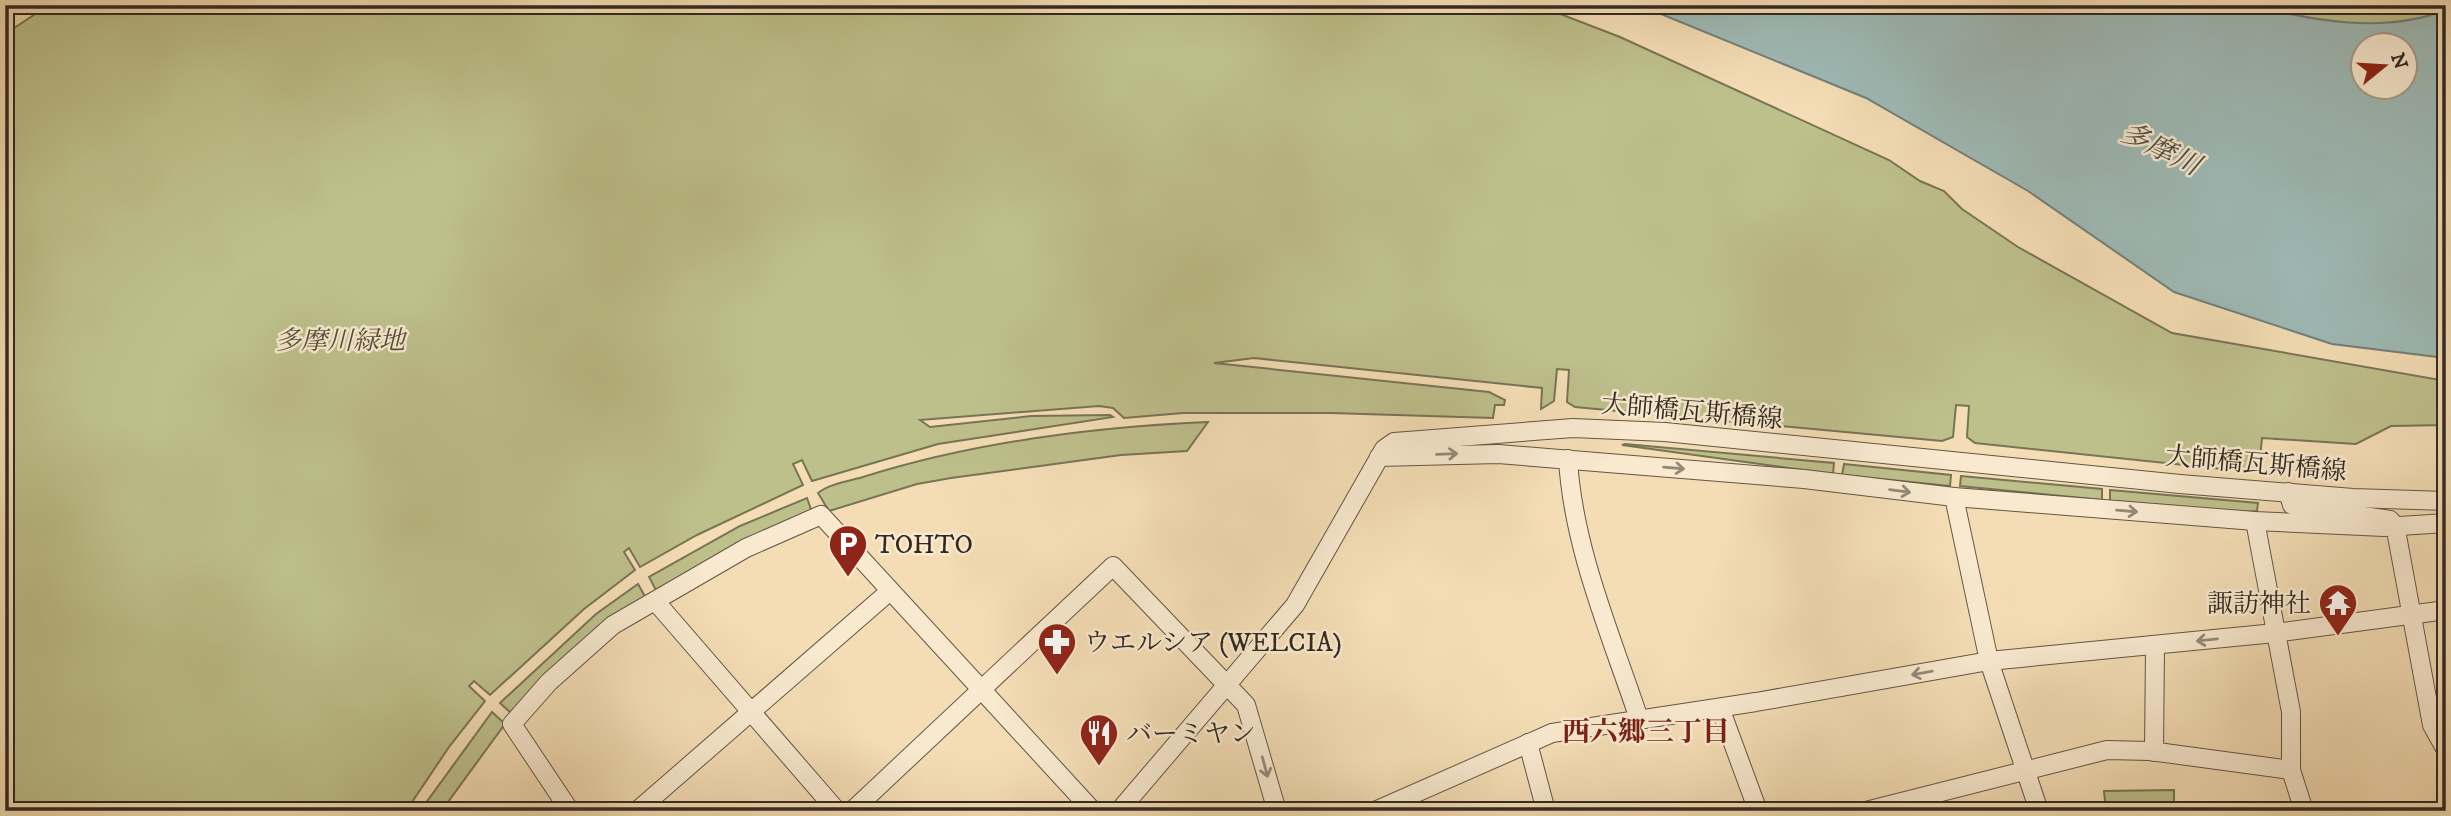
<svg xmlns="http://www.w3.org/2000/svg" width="2451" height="816" viewBox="0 0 2451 816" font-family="'IM FELL DW Pica','Noto Serif JP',serif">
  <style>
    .green { fill: #bec08c; stroke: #787456; stroke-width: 2 }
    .water { fill: #9ebab6; stroke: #72807a; stroke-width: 2; fill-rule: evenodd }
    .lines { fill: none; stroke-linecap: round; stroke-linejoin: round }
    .minor-casing { stroke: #625645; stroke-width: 20 }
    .minor { stroke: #f8e9cf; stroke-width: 18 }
    .oneway { stroke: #948978 }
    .labels { text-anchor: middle; stroke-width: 5; stroke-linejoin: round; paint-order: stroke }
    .park-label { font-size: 26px; font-style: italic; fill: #544f3b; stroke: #f8e9cf }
    .street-label { font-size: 26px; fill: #312920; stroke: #f8e9cf }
    .poi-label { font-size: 26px; fill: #312920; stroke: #f8e9cf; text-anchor: start }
    .water-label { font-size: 28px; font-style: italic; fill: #4c4d46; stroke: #f8e9cf }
    .neighbourhood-label { font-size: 28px; font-weight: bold; fill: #7a1f14; stroke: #f8e9cf }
  </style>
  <rect width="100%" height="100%" fill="#f4ddb5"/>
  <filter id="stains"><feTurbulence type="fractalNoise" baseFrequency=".00286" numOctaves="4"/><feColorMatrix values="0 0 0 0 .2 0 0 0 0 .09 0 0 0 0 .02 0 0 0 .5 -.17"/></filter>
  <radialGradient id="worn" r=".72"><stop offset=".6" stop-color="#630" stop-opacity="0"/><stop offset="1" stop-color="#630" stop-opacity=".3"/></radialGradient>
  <g class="green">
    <path d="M49,5H1537L1620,37L1889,160L1920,181L1944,191L1962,209L2018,247L2172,333L2446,381V425L2391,426L2356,444L2262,438L2259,467L2251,472L1975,443L1967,437L1969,406L1956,405L1953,437L1942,441L1575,407L1567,402L1569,370L1557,369L1554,401L1541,409L1542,388L1254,358L1214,363L1489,392L1505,400L1504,405H1495L1493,418L1331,413H1183L1124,418L1113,408L1099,406L920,420L930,427L1031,416L1110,415L1113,417L938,444L812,481L802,460L793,464L803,485L697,535L640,567L629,548L624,552L635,570L584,609L490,695L474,681L469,686L485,701L449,747L406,811H5V34Z"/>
    <path d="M2139,5H2446V84L2406,46H2364Z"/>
    <path d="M1208,422L1187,451L1121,455L951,478L917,484L829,511L818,493C829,484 849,481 863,477C974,442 1093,427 1208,422Z"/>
    <path d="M1625,444L1834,463L1833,474L1622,445Z"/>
    <path d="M1844,464L1951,475L1950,486L1842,475Z"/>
    <path d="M1961,476L2102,489V500L1960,486Z"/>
    <path d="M2110,490L2258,503L2257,511L2246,512L2110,501Z"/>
    <path d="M807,498L812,512L658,594L649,577L740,526Z"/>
    <path d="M638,584L647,600L513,715L500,703L596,614Z"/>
    <path d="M492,712L505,724L445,806L441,805L437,811H420Z"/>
    <path d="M2174,790V811H2106L2104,791Z"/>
  </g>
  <path class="water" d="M1639,5H2252C2313,21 2384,34 2446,10V358L2332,344L2174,292L2028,191L1866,98ZM2364,46H2406V88H2364Z"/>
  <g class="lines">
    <g class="minor-casing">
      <g id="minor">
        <path d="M1379,457L1498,454L1804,479L1954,497L2255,521L2384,527L2446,523"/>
        <path d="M1568,459C1573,548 1611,635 1639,719"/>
        <path d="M2288,492L2292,505L2390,520L2395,525L2432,725L2446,750"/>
        <path d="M1954,497L1989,661L2039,811"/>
        <path d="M2255,521L2291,712V770L2304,811"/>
        <path d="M656,602L837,811"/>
        <path d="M1723,707V716L1758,811"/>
        <path d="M1528,743L1546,811"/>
        <path d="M2154,752L2155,646"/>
        <path d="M570,811L512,724L549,682L613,625L746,548L821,515L1093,811"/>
        <path d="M637,811L890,591"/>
        <path d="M852,811L1113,566L1246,705L1277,811"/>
        <path d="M1119,811L1295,605L1384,449L1394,442L1573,428L1665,432L2180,484L2353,498L2446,501"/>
        <path d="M1375,811L1552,733L1756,702L1989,661L2275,633L2446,610"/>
        <path d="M1866,811L2107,750L2150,751L2291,770"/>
      </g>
    </g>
    <use href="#minor" class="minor"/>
  </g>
  <defs><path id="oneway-shaft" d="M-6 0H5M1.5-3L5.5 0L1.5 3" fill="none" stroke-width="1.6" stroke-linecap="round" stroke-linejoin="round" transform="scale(1.75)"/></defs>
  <g class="oneway">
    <use href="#oneway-shaft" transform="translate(1447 454) rotate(-2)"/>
    <use href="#oneway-shaft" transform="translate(1674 468) rotate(5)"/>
    <use href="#oneway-shaft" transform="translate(1900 491) rotate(7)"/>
    <use href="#oneway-shaft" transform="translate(2127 511) rotate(5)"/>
    <use href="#oneway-shaft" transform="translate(2207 640) rotate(174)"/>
    <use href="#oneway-shaft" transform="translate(1922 673) rotate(170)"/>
    <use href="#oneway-shaft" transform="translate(1265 767) rotate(75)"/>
  </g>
  <defs>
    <g id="parking-pin" transform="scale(2.0125)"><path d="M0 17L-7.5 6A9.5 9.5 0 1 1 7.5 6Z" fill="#8f2418" stroke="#f8e9cf"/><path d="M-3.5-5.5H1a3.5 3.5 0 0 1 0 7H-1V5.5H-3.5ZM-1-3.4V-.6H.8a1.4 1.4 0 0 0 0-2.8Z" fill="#fff"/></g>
    <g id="temple-pin" transform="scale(2.0125)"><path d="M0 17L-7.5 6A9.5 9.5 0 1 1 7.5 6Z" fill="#8f2418" stroke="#f8e9cf"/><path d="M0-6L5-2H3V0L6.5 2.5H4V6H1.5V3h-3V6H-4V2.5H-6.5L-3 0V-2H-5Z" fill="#fff"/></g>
    <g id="pharmacy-pin" transform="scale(2.0125)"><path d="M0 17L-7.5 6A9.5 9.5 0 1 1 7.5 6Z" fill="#8f2418" stroke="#f8e9cf"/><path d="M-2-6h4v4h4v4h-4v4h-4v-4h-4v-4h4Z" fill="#fff"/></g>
    <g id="restaurant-pin" transform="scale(2.0125)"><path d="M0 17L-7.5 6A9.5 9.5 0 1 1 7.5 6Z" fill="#8f2418" stroke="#f8e9cf"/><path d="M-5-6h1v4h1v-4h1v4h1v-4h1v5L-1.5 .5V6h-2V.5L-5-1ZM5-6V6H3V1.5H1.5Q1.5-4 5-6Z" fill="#fff"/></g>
  </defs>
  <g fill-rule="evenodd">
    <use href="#parking-pin" x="848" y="544"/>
    <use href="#temple-pin" x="2338" y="603"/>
    <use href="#pharmacy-pin" x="1057" y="642"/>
    <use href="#restaurant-pin" x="1099" y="733"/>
  </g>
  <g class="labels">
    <g class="park-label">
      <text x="340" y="349">多摩川緑地</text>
    </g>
    <g class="street-label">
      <text transform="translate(1692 411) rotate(5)" y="9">大師橋瓦斯橋線</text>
      <text transform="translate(2256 463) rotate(5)" y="9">大師橋瓦斯橋線</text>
    </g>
    <g class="poi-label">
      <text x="875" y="553">TOHTO</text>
      <text x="2311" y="612" text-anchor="end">諏訪神社</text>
      <text x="1084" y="651">ウエルシア (WELCIA)</text>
      <text x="1126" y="742">バーミヤン</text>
    </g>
    <g class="water-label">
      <text transform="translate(2161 148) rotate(26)" y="10">多摩川</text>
    </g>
    <g class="neighbourhood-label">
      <text x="1646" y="741">西六郷三丁目</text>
    </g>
  </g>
  <rect width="2451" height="816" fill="none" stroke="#f4ddb5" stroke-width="28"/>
  <rect x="7" y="7" width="2437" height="802" fill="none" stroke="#312920" stroke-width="3.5"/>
  <rect x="14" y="14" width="2423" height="788" fill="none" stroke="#312920" stroke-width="2"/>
  <g transform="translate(2384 66) rotate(72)"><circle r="33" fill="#f8e9cf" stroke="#a89c89" stroke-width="2"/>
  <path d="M0-5L12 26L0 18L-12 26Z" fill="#8f2418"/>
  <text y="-10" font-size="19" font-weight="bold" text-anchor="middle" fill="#312920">N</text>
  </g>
  <rect width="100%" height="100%" filter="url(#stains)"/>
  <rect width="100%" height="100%" fill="url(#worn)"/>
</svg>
